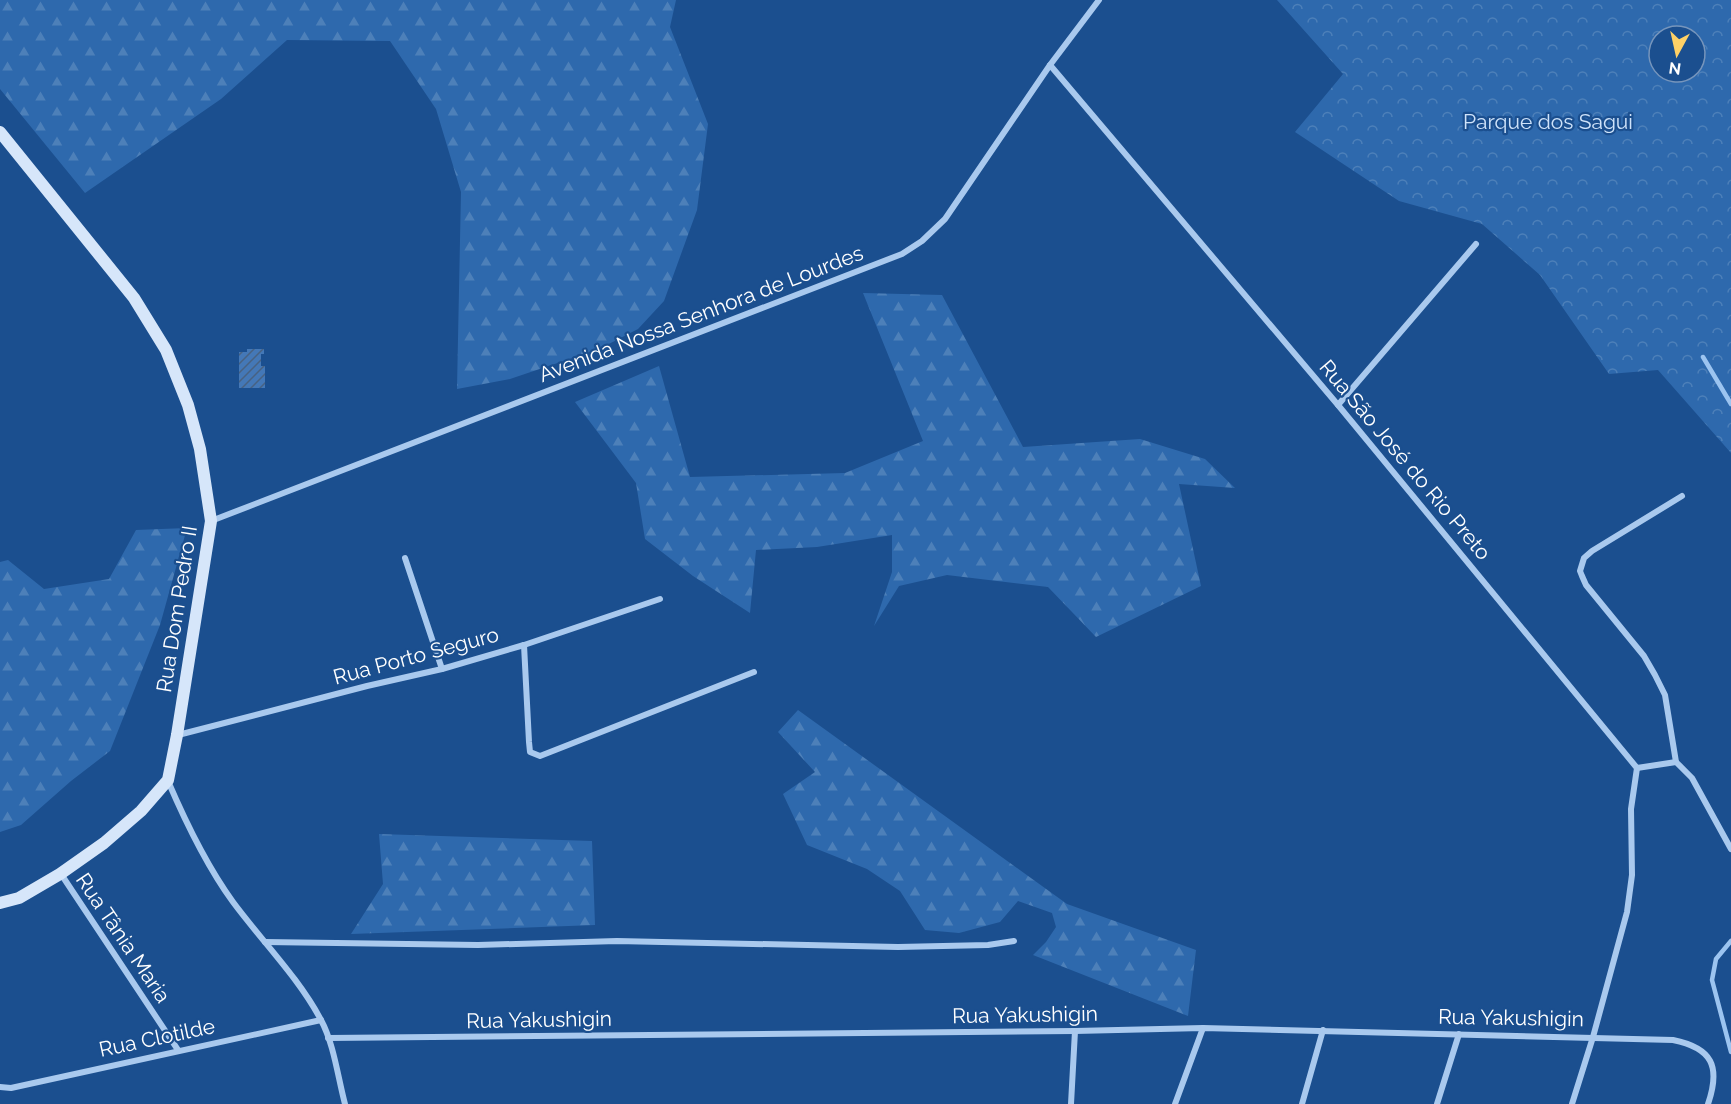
<svg xmlns="http://www.w3.org/2000/svg" width="1731" height="1104" viewBox="0 0 1731 1104" font-family="Raleway,sans-serif">
  <style>
    .forest { fill: url(#forest-firs) }
    .park { fill: url(#park-crowns); fill-rule: evenodd }
    .lines { fill: none; stroke-linecap: round; stroke-linejoin: round }
    .stream { stroke: #9cc4f0; stroke-width: 4.5 }
    .building { fill: url(#building-hatch) }
    .street { stroke: #a9c9ee; stroke-width: 6 }
    .secondary { stroke: #d6e6fa; stroke-width: 12 }
    .labels { text-anchor: middle; stroke-width: 4.5; stroke-linejoin: round; paint-order: stroke }
    .park-label { font-size: 21px; fill: #cfe3fa; stroke: #1b4f8f }
    .street-label { font-size: 21px; fill: #fff; stroke: #1b4f8f }
  </style>
  <defs>
    <pattern id="forest-firs" width="22" height="20" patternUnits="userSpaceOnUse" patternTransform="scale(1.5)"><rect width="22" height="20" fill="#2e69ad"/><path d="M5 1l3.5 6h-7zM16 11l3.5 6h-7z" fill="#4d80b9"/></pattern>
    <pattern id="park-crowns" width="20" height="18" patternUnits="userSpaceOnUse" patternTransform="scale(1.5)"><rect width="20" height="18" fill="#2e69ad"/><path d="M2 6a3 3 0 1 1 6 0M12 15a3 3 0 1 1 6 0" fill="none" stroke="#4d80b9"/></pattern>
    <pattern id="building-hatch" width="6" height="6" patternUnits="userSpaceOnUse" patternTransform="scale(1.5)"><rect width="6" height="6" fill="#4478b7"/><path d="M-1 1l2-2M0 6l6-6M5 7l2-2" fill="none" stroke="#486282"/></pattern>
  </defs>
  <rect width="100%" height="100%" fill="#1b4f8f"/>
  <g class="forest">
    <path d="M0,0H676L670,27L708,124L697,210L664,301L638,329L599,349L510,379L457,389L461,192L436,109L390,41L287,40L221,99L85,193L0,89Z"/>
    <path d="M863,293L942,295L1023,447L1140,439L1205,459L1235,488L1179,484L1201,586L1096,637L1048,587L947,575L899,586L874,626L892,572V535L817,547L756,550L750,613L693,576L645,539L636,483L575,402L659,366L690,477L845,473L923,441Z"/>
    <path d="M187,528L160,625L110,751L71,781L21,825L0,832V562L8,560L44,589L109,579L136,530Z"/>
    <path d="M798,710L1067,904L1196,950L1188,1016L1033,955L1046,942L1056,927L1052,913L1018,901L1000,922L959,933L925,930L900,891L867,869L807,845L783,794L815,772L778,732Z"/>
    <path d="M379,834L592,841L595,925L351,934L383,884Z"/>
  </g>
  <path class="park" d="M1277,0H1731V453L1658,370L1609,374L1540,275L1482,224L1399,201L1295,132L1343,74ZM1659,36H1695V72H1659Z"/>
  <g class="lines">
    <g class="stream">
      <path d="M1703,357L1731,404"/>
      <path d="M1731,941L1716,959L1712,980L1731,1052"/>
    </g>
  </g>
  <path class="building" d="M247,349H264V354H261V366H265V388H239V352H247Z"/>
  <g class="lines">
    <g class="street">
      <path d="M1050,65L1338,405L1637,768L1631,809L1632,875L1627,912L1593,1037L1572,1104"/>
      <path d="M1338,405L1476,244"/>
      <path d="M211,521L902,254L922,241L945,219L1050,65L1099,0"/>
      <path d="M405,558L442,669"/>
      <path d="M524,645L529,742L530,752L540,756L754,672"/>
      <path d="M178,735L367,686L442,669L524,645L660,599"/>
      <path d="M1676,762L1665,695L1655,675L1644,656L1586,585L1582,576L1580,571L1584,558L1592,551L1682,496"/>
      <path d="M1637,768L1676,762L1692,778L1731,849"/>
      <path d="M168,781C186,823 206,865 233,902C261,940 299,978 321,1020C334,1044 338,1078 345,1104"/>
      <path d="M61,874L178,1050"/>
      <path d="M265,942L478,945L617,941L898,947L988,945L1014,941"/>
      <path d="M328,1038L1075,1031L1203,1028L1673,1040C1712,1048 1721,1066 1708,1104"/>
      <path d="M0,1087L11,1088L321,1020"/>
      <path d="M1071,1104L1075,1031"/>
      <path d="M1175,1104L1203,1028"/>
      <path d="M1302,1104L1323,1030"/>
      <path d="M1437,1104L1459,1034"/>
    </g>
    <path class="secondary" d="M0,132L134,298L166,350L188,405L200,449L211,521L177,735L168,780L141,811L104,843L60,874L19,898L0,903"/>
  </g>
  <g class="labels">
    <g class="park-label">
      <text x="1548" y="129">Parque dos Sagui</text>
    </g>
    <g class="street-label">
      <text transform="translate(701 314) rotate(-21)" y="7">Avenida Nossa Senhora de Lourdes</text>
      <text transform="translate(1405 460) rotate(50)" y="7">Rua São José do Rio Preto</text>
      <text transform="translate(177 609) rotate(-81)" y="7">Rua Dom Pedro II</text>
      <text transform="translate(416 656) rotate(-15)" y="7">Rua Porto Seguro</text>
      <text transform="translate(123 938) rotate(56)" y="7">Rua Tânia Maria</text>
      <text transform="translate(1025 1015) rotate(-1)" y="7">Rua Yakushigin</text>
      <text transform="translate(1511 1018) rotate(1)" y="7">Rua Yakushigin</text>
      <text transform="translate(539 1020) rotate(-1)" y="7">Rua Yakushigin</text>
      <text transform="translate(157 1038) rotate(-12)" y="7">Rua Clotilde</text>
    </g>
  </g>
  <g transform="translate(1677 54) rotate(188)"><circle r="28" fill="#1b4f8f" stroke="#7695bc" stroke-width="1.5"/>
  <path d="M0-4.5L10 22L0 15L-10 22Z" fill="#ffd166"/>
  <text y="-9" font-size="16" font-weight="bold" text-anchor="middle" fill="#ffffff">N</text>
  </g>
</svg>
